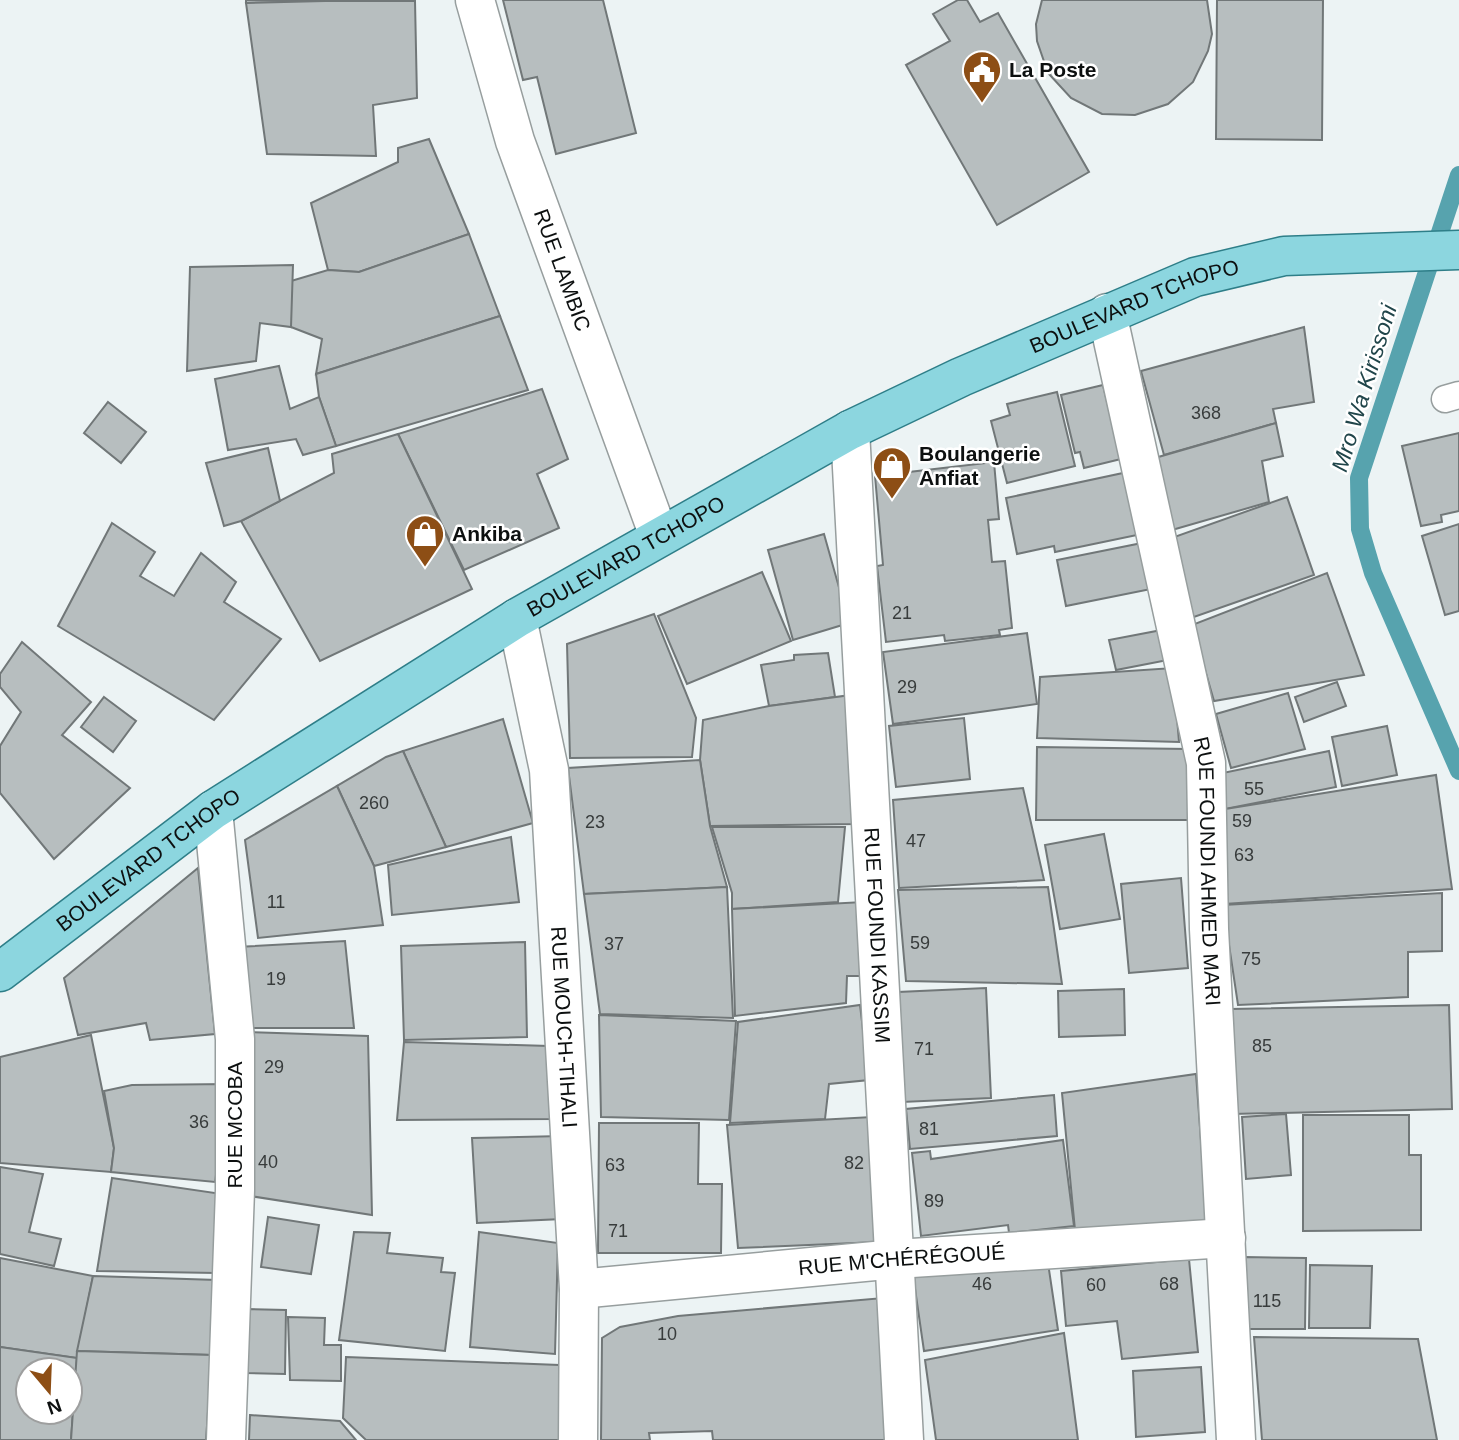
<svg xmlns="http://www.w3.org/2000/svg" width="1459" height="1440" viewBox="0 0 1459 1440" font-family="Helvetica,sans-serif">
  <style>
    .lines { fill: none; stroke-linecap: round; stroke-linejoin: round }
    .stream { stroke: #57a3ae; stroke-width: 18 }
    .building { fill: #b7bebf; stroke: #717778; stroke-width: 2; fill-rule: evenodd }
    .lane-casing { stroke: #979e9e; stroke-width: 29 }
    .street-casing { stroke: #979e9e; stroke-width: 41 }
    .primary-casing { stroke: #2e7e88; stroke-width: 41 }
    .lane { stroke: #fff; stroke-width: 26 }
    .street { stroke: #fff; stroke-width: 38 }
    .primary { stroke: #8cd6df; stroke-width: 38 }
    .labels { text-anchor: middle; stroke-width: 5; stroke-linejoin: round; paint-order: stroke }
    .number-label { font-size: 18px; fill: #383c3c }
    .poi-label { font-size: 21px; font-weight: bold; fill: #0d1010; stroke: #fff; text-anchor: start }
    .street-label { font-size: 21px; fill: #0d1010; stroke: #fff }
    .water-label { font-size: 23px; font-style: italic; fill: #20454a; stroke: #fff }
  </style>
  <rect width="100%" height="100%" fill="#ecf3f4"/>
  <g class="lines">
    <path class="stream" d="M1459,175L1359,478L1360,529L1373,573L1459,771"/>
  </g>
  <g class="building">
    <path d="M246,0H325V1L246,3Z"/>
    <path d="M503,0H603L636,133L556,154L537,77L523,80Z"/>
    <path d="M958,0H967L980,22L998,13L1089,172L997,225L906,65L950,41L933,14Z"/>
    <path d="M1042,0H1207L1212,34L1208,51L1193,82L1168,104L1135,115L1102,114L1071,98L1048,73L1037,41L1036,24Z"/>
    <path d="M1217,0H1323L1322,140L1216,139Z"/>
    <path d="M325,1H415L417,98L373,105L376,156L267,154L246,3Z"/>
    <path d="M429,139L469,234L359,272L328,270L311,203L398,162V148Z"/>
    <path d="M469,234L500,316L316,374L322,339L291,327V281L328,270L359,272Z"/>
    <path d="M293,265L291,327L260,323L256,361L187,371L190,267Z"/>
    <path d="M500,316L528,390L336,446L319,397L316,374Z"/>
    <path d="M1304,327L1314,402L1273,409L1276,423L1164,455L1141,371Z"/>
    <path d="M279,366L290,409L319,397L336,446L303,455L296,439L228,450L215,379Z"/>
    <path d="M1103,385L1121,459L1084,468L1080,452L1075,453L1061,395Z"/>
    <path d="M542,389L568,459L537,474L559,528L464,570L398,434Z"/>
    <path d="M1057,392L1075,466L1007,483L991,421L1010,415L1007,404Z"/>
    <path d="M108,402L146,432L121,463L84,433Z"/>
    <path d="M1276,423L1283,456L1262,461L1269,502L1172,530L1148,460Z"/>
    <path d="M1459,433V511L1441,515L1442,522L1421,526L1402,446Z"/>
    <path d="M398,434L472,589L320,661L241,521L334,473L332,454Z"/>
    <path d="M268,448L280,501L241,521L224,526L206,463Z"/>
    <path d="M994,462L999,519L988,520L992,562L1005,561L1012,628L999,630L1000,635L945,641L944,635L886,642L877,566L883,565L875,476Z"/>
    <path d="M1123,473L1137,535L1055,552L1054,546L1017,554L1006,498Z"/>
    <path d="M1287,497L1314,575L1191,618L1163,541Z"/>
    <path d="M112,523L155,552L140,576L174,596L201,553L236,582L224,602L281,639L214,720L58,626Z"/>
    <path d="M1459,524V611L1445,615L1422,536Z"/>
    <path d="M824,534L849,623L793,640L768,550Z"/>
    <path d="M1142,543L1151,589L1066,606L1057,560Z"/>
    <path d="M762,572L791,641L687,684L658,616Z"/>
    <path d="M1327,573L1364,675L1214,701L1192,625Z"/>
    <path d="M654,614L696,718L692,757L570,758L567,644Z"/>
    <path d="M1167,629L1173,659L1116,670L1109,640Z"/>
    <path d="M1027,633L1037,704L893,724L883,652Z"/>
    <path d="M22,642L91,702L62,735L130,788L54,859L0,793V746L21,712L0,687V674Z"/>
    <path d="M828,653L835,697L769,706L761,665L794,660V655Z"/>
    <path d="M1173,668L1179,742L1037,738L1040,677Z"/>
    <path d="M1337,682L1346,706L1304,722L1295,697Z"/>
    <path d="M1288,693L1305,749L1231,768L1216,714Z"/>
    <path d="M851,695L857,824L710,826L700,760L703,720L769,706Z"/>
    <path d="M104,697L136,721L113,752L81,727Z"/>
    <path d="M964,718L970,779L896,787L889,726Z"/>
    <path d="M503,719L533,823L446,847L403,751Z"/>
    <path d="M1387,726L1397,775L1342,786L1332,737Z"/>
    <path d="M1037,747L1189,749L1188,820H1036Z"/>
    <path d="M403,751L446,847L374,866L337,786L386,757Z"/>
    <path d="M1329,751L1336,787L1225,809L1218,774Z"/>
    <path d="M700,760L710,826L727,887L584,894L568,768Z"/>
    <path d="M1436,775L1452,889L1224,904L1219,810Z"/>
    <path d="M337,786L374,866L383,925L258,938L245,840Z"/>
    <path d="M1023,788L1044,880L899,888L893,800Z"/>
    <path d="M712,827H845L838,902L732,909V893Z"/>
    <path d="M1104,834L1120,919L1060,929L1045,845Z"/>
    <path d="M511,837L519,902L392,915L388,865Z"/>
    <path d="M198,868L215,1034L150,1040L146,1023L78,1035L64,978Z"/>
    <path d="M1181,878L1188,968L1129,973L1121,884Z"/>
    <path d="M727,887L733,1018L600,1014L584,894Z"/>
    <path d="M1048,887L1062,984L906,981L898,890Z"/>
    <path d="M1442,893V951L1408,952V997L1238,1005L1223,905Z"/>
    <path d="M863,902V976H847L846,1003L735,1016L732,909Z"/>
    <path d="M345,941L354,1028H243L237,947Z"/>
    <path d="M525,942L527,1037L404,1040L401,946Z"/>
    <path d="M986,988L991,1098L902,1102L898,992Z"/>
    <path d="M1124,989L1125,1035L1059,1037L1058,991Z"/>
    <path d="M860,1005L869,1080L829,1084L825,1119L730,1123L738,1022Z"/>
    <path d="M1449,1005L1452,1109L1232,1114L1230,1009Z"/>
    <path d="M599,1015L736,1021L729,1120L601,1117Z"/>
    <path d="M248,1032L368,1036L372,1215L250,1196Z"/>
    <path d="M91,1035L114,1148L111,1172L0,1163V1057Z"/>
    <path d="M404,1042L549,1046L554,1119L397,1120Z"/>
    <path d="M1196,1074L1207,1221L1075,1230L1062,1093Z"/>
    <path d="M229,1084L215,1182L111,1172L114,1148L104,1091L132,1085Z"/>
    <path d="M1054,1095L1057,1136L910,1149L906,1109Z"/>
    <path d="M1286,1114L1291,1175L1246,1179L1242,1117Z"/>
    <path d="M1303,1115H1409V1155H1421V1230L1303,1231Z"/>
    <path d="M872,1117L878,1242L738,1248L727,1125Z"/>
    <path d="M599,1123H699L698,1184H722L721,1253H598Z"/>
    <path d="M562,1136V1219L477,1223L472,1138Z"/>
    <path d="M1063,1140L1074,1226L1009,1233L1008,1225L921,1236L912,1153L930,1151L931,1159Z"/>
    <path d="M0,1167L43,1174L29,1232L61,1239L54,1266L0,1254Z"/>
    <path d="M112,1178L222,1194L216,1273L97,1271Z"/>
    <path d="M268,1217L319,1225L311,1274L261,1267Z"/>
    <path d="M354,1232L390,1233L387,1253L443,1258L441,1272L455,1273L445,1351L339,1340Z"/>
    <path d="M479,1232L558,1243L555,1354L470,1347Z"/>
    <path d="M1244,1257L1306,1258L1305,1329H1243Z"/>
    <path d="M0,1258L93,1276L77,1358L0,1347Z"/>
    <path d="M1189,1259L1198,1352L1122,1359L1117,1321L1066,1326L1061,1271Z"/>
    <path d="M1048,1263L1058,1330L924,1351L913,1275Z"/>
    <path d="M1310,1265L1372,1266L1370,1328H1309Z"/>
    <path d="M93,1276L217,1280L212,1355L77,1351Z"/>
    <path d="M883,1298L896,1440H713L712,1431L649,1433L650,1440H601L602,1338L620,1327L678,1316Z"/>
    <path d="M247,1309L286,1310L285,1374L246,1373Z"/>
    <path d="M288,1317L325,1318L324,1345H341V1381L290,1380Z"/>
    <path d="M1064,1333L1078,1440H936L925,1360Z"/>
    <path d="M1254,1337L1418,1339L1437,1440H1262Z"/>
    <path d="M0,1347L77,1358L71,1440H0ZM28,1370H70V1412H28Z"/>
    <path d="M77,1351L212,1355L206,1440H71Z"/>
    <path d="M346,1357L559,1365V1440H366L343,1418Z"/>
    <path d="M1201,1367L1205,1432L1136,1437L1133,1371Z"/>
    <path d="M250,1415L340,1421L356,1440H249Z"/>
  </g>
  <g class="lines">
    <g class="lane-casing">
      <path id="lane" d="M1445,399L1459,395"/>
    </g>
    <g class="street-casing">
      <g id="street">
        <path id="s1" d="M475,0L515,141L659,536"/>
        <path id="s2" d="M1107,313L1206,763L1209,929L1236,1440"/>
        <path id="s3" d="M850,430L904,1440"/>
        <path id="s4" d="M517,618L549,770L579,1289L578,1440"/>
        <path d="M213,810L235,1039V1190L226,1440"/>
        <path id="s5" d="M579,1289L896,1259L1226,1238"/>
      </g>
    </g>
    <g class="primary-casing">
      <g id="primary">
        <path id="s6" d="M0,972L213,810L517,618L850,430L961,377L1195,277L1284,256L1459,250"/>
      </g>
    </g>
    <use href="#lane" class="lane"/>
    <use href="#street" class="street"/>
    <use href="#primary" class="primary"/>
  </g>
  <defs>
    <g id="civic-pin" transform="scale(2.0125)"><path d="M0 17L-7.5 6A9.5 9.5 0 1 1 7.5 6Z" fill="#8d4e15" stroke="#fff"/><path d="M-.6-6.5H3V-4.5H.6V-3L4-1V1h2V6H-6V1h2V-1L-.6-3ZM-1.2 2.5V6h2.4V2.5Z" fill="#fff"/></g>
    <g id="shop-pin" transform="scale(2.0125)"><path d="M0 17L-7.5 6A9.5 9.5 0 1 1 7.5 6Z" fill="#8d4e15" stroke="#fff"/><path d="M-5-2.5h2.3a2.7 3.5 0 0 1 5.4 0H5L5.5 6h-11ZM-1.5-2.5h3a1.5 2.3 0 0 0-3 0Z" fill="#fff"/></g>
  </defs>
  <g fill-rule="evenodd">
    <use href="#civic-pin" x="982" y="70"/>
    <use href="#shop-pin" x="892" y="466"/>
    <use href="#shop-pin" x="425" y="534"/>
  </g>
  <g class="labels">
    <g class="number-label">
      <text x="1206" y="419">368</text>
      <text x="902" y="619">21</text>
      <text x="907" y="693">29</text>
      <text x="1254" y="795">55</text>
      <text x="374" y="809">260</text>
      <text x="1242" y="827">59</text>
      <text x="595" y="828">23</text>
      <text x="916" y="847">47</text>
      <text x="1244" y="861">63</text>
      <text x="276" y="908">11</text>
      <text x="920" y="949">59</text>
      <text x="614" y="950">37</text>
      <text x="1251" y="965">75</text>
      <text x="276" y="985">19</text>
      <text x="1262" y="1052">85</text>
      <text x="924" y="1055">71</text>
      <text x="274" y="1073">29</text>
      <text x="199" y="1128">36</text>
      <text x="929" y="1135">81</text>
      <text x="268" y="1168">40</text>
      <text x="854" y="1169">82</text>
      <text x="615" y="1171">63</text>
      <text x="934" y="1207">89</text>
      <text x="618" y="1237">71</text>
      <text x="982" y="1290">46</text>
      <text x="1169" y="1290">68</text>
      <text x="1096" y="1291">60</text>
      <text x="1267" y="1307">115</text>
      <text x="667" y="1340">10</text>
    </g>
    <g class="poi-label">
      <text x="1009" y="77">La Poste</text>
      <text x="919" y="461">Boulangerie<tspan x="919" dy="24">Anfiat</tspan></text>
      <text x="452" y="541">Ankiba</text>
    </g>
    <g class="street-label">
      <text dy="7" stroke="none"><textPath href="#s1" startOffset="284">RUE LAMBIC</textPath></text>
      <text dy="7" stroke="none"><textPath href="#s6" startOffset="1320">BOULEVARD TCHOPO</textPath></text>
      <text dy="7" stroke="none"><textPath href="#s6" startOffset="752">BOULEVARD TCHOPO</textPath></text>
      <text dy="7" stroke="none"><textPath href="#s6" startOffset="186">BOULEVARD TCHOPO</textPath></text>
      <text dy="7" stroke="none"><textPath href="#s2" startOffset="569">RUE FOUNDI AHMED MARI</textPath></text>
      <text dy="7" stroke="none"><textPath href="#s3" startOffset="506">RUE FOUNDI KASSIM</textPath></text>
      <text dy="7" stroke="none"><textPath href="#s4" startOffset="413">RUE MOUCH-TIHALI</textPath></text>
      <text transform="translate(235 1125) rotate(-90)" y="7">RUE MCOBA</text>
      <text dy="7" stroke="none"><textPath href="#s5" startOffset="324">RUE M'CHÉRÉGOUÉ</textPath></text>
    </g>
    <g class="water-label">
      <text transform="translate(1364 388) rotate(-73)" y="8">Mro Wa Kirissoni</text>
    </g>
  </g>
  <g transform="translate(49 1391) rotate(161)"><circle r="33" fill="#ffffff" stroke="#9e9f9f" stroke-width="2"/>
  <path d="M0-5L12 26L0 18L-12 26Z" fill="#8d4e15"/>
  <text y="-10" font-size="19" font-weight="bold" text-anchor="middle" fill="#0d1010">N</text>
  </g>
</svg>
